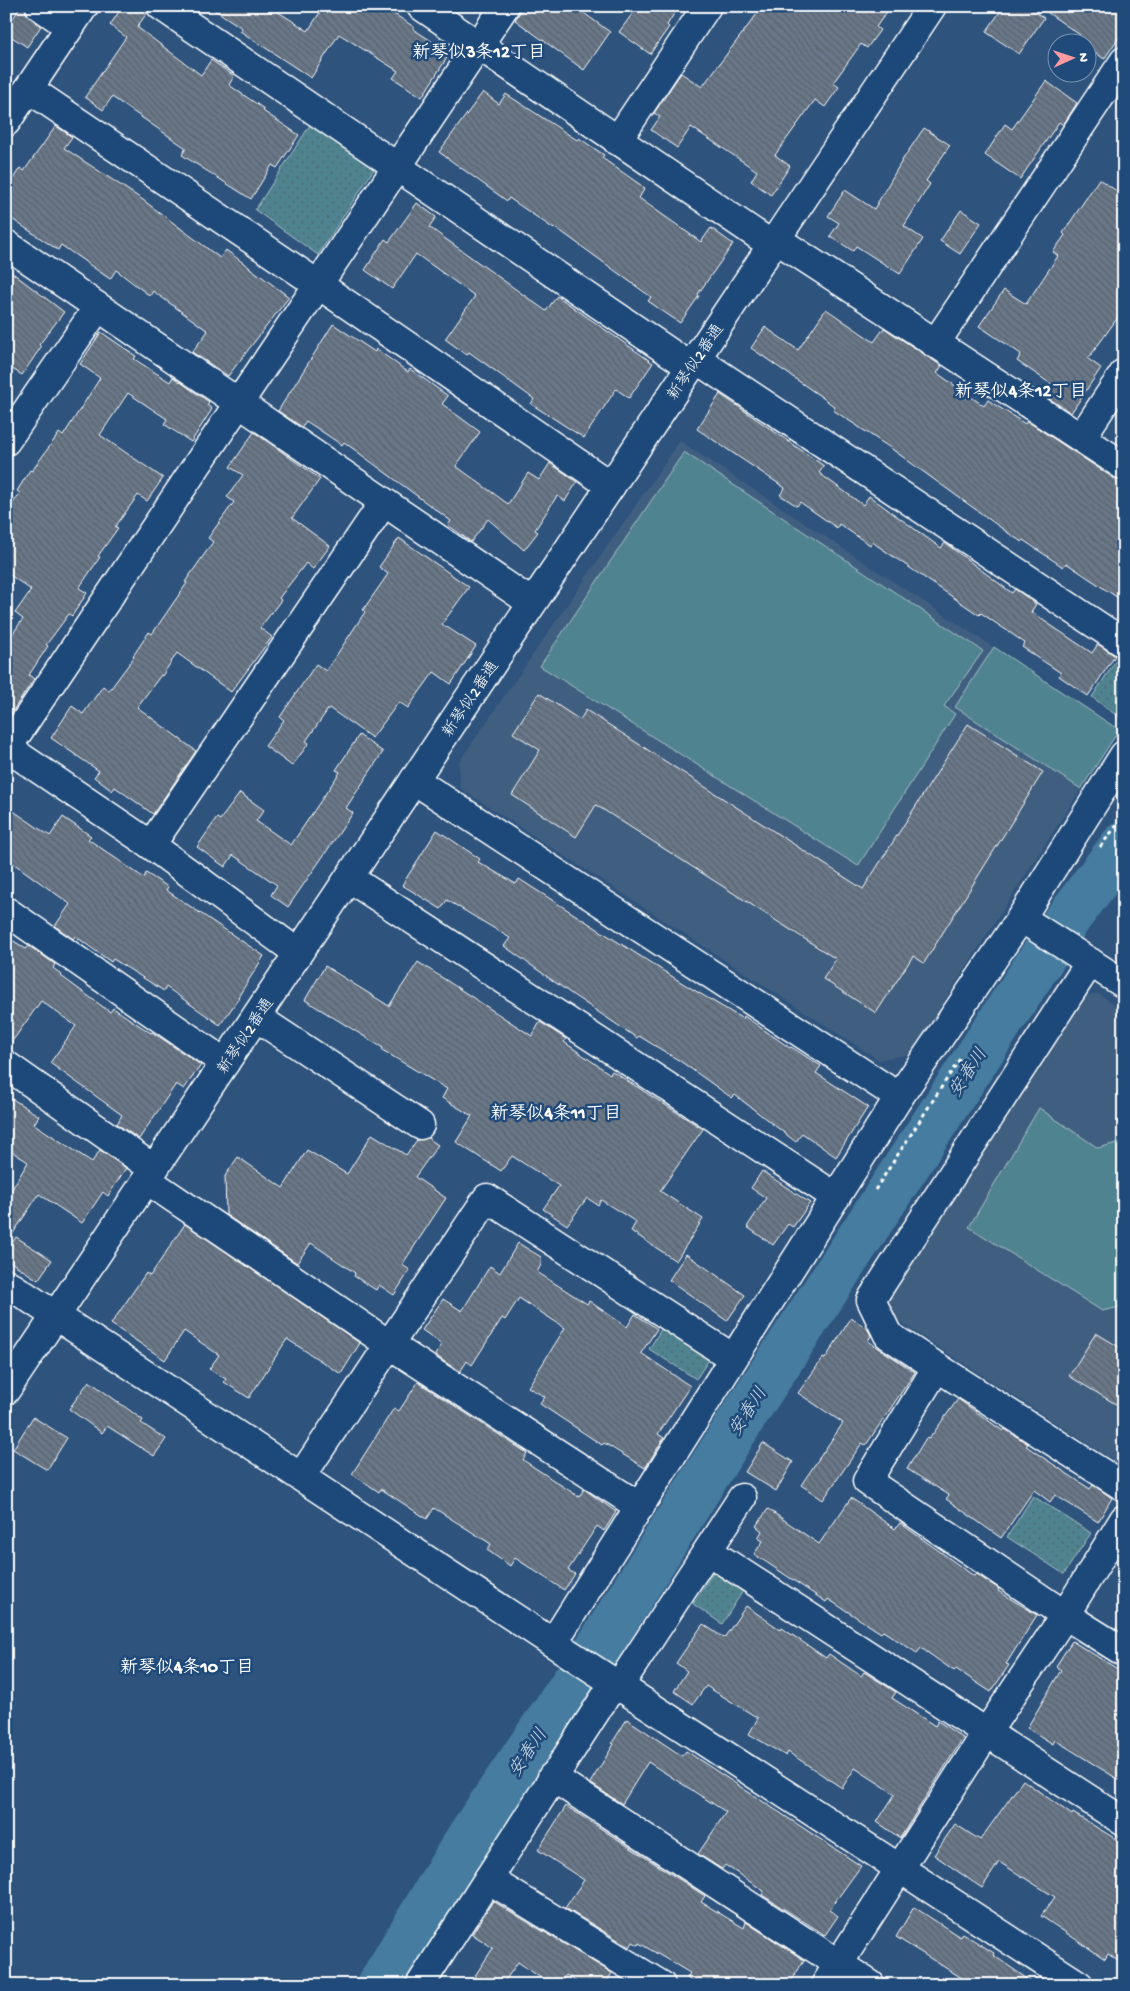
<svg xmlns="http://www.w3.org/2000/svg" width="1130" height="1991" viewBox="0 0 1130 1991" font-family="'Gochi Hand','Klee One',sans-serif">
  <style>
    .built { fill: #405e80 }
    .grass { fill: #50838f; stroke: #a8c1c7 }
    .park { fill: url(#park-dots); stroke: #a8c1c7 }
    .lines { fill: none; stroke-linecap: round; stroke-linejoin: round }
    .river { stroke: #447ca0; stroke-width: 46 }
    .building { fill: url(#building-back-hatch); stroke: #fff }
    .minor-casing { stroke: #fff; stroke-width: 31 }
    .path { stroke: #fff; stroke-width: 3; stroke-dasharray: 4 4; stroke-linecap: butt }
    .minor { stroke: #1f4a7a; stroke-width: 28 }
    .labels { text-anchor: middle; stroke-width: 5; stroke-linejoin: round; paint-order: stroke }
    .street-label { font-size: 16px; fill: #fff; stroke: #1f4a7a }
    .neighbourhood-label { font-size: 18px; font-weight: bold; fill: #fff; stroke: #1f4a7a }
    .water-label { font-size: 18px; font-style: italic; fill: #d0dee7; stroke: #1f4a7a }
  </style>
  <defs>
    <pattern id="park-dots" width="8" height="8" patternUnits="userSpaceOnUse" patternTransform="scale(1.25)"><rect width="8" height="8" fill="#50838f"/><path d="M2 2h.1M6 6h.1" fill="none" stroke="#4e6a71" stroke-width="1.8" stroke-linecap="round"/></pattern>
    <pattern id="building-back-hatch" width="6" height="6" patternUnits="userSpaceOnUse" patternTransform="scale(1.25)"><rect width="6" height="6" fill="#697788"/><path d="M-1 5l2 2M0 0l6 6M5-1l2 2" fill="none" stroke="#5a626a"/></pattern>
  </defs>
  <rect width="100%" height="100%" fill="#2e537d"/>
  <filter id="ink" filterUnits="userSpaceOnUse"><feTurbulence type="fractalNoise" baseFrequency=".02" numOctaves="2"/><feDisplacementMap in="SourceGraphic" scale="10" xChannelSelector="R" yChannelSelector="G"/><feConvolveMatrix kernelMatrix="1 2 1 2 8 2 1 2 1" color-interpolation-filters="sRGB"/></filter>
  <g filter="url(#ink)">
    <g class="built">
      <path d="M680,441L1119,730L910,1054L879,1060L460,788L459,762Z"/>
      <path d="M1099,994L1124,1011V1467L889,1315L887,1293L1079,996Z"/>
    </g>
    <g class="grass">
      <path d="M684,452L983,651L944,706L955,714L858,866L540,666Z"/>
      <path d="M994,647L1119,730L1081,789L955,707Z"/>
      <path d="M1039,1108L1098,1148L1124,1141V1306L1102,1311L969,1227Z"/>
    </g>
    <g class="park">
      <path d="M312,122L376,166L318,255L255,210Z"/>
      <path d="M1122,651L1124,652V721L1092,697Z"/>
      <path d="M665,1323L713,1354L696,1379L649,1349Z"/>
      <path d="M1033,1496L1091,1533L1064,1574L1007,1537Z"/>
      <path d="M716,1567L746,1586L722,1624L693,1604Z"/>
    </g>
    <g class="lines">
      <path class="river" d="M380,1985L470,1836L602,1642L747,1411L1066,921L1124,844"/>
    </g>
    <g class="building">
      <path d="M21,6H25L26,13L31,18L41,26L27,47L6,33V29Z"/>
      <path d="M123,6H146L147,13L137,27L201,75L211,60L234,76L229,85L264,109L263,111L299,135L277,168L272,165L251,199L182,155L186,148L112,97L103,110L85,97L126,37L110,25Z"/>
      <path d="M209,6H269L308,31L324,6H382L414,27L413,29L450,53L422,97L393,78L398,71L339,34L311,78L240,31L242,28Z"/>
      <path d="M524,6H574L610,32L584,70L515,20Z"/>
      <path d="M638,6H679L667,25L669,27L650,54L619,32Z"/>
      <path d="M763,6H891L876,27L880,30L867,48L861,44L833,83L839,87L825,107L815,100L775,155L790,166L771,195L751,181L757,171L691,127L677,148L651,130L660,117L654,113L681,73L702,87Z"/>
      <path d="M1004,6H1027L1044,18L1019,54L986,32Z"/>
      <path d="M1038,6H1124V30L1104,59L1088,47V42H1081L1077,40L1080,35Z"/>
      <path d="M1046,81L1077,103L1063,125L1059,122L1020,179L985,155L1005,124L1012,129Z"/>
      <path d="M483,92L499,104L506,94L577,140L579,138L604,155L602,158L645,188L639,198L701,242L711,228L733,244L698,294L699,296L680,323L648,301L651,297L555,227L554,229L509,198L507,201L439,152Z"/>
      <path d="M56,126L72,137L64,148L143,200L220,258L226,250L289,297L228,376L192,352L208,331L153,291L150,296L116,270L110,279L61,245L58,250L6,215V189L20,168L24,171Z"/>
      <path d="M924,128L950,145L926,181L930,184L904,226L923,239L900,274L856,246L853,251L830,236L839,223L828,216L845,190L874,209L903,159Z"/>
      <path d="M1099,179L1124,196V309L1088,359L1101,368L1071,413L1044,395L1051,384L1017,361L1021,354L979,326L1004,290L1026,304L1058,256L1053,252L1065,235L1063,233Z"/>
      <path d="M417,203L436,217L429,227L546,311L557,296L653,363L629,398L616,389L584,438L531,404L534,399L469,352L467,355L445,339L475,296L416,254L392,289L365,270L385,239L389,242Z"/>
      <path d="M961,210L981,223L960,254L940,241Z"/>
      <path d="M6,268L64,312L39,345L41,347L22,375L6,365Z"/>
      <path d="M826,309L874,342L884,328L942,366L937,373L984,406L988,400L1025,424L1027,421L1115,479L1124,482V602L1066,563L1063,567L1023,540L1022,542L1011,535L889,447L833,410L835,407L823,398L751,348L765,327L798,350Z"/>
      <path d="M333,324L375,352L376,349L408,372L410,369L448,396L442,404L480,432L456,466L508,504L528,473L539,480L550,463L577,482L565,501L557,496L535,530L538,532L524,550L488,519L471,542L448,525L451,521L344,442L342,445L306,421L302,427L278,411Z"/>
      <path d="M101,332L136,356L134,359L170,382L173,377L209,402L207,405L212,409L191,442L164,424L167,419L128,393L100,435L163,478L147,501L138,495L115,527L118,528L98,556L100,557L79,588L87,593L72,616L69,614L46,645L48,646L29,675L34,679L6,721V643L23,619L15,613L31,590L6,572V513L20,493L17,491L30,470L32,471L59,433L63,436L100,378L80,364Z"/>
      <path d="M720,394L824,466L819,473L863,505L869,496L941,548L945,543L1012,593L1015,589L1036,604L1031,612L1092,653L1098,644L1115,656L1088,696L1059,676L1061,673L1022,647L1025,643L981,613L979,615L872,542L870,545L839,524L837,528L800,502L797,506L780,495L785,488L697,429Z"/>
      <path d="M254,432L320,479L292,518L330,546L313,569L306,563L279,598L281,600L260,628L272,637L231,692L177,653L162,676L161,675L137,707L196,751L153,814L115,787L112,791L94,777L99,771L51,738L72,706L83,714L103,686L109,691L134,657L133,656L149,632L152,634L187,583L185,582L213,542L208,538L234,502L227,497L243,475L230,467Z"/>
      <path d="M399,538L469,587L442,624L476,646L451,684L434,672L408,708L399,702L372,738L329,708L306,741L309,743L292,766L265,746L284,720L280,717L316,664L326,671L365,612L363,610L388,574L379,567Z"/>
      <path d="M539,693L580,720L586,710L863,889L968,724L1043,772L924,963L913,956L876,1013L823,979L836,959L596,805L576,837L512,795L540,750L513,733Z"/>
      <path d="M359,735L383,752L346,808L353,813L288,907L271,895L277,885L233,855L225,867L197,847L217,818L220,820L240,793L264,810L256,821L291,845L340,772L336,770Z"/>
      <path d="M6,806L50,836L63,817L91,836L88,839L144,878L146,873L168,887L166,890L264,956L238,997L239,998L220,1025L166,987L164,991L113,959L111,962L75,936L73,939L55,926L70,904L6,858Z"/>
      <path d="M437,830L480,859L478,862L516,884L519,879L684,984L743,1019L744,1016L790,1048L791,1047L821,1066L816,1073L868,1107L836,1157L802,1133L796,1142L735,1095L732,1098L680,1061L639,1036L637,1038L573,995L504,946L510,938L447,900L441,909L402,885Z"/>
      <path d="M6,936L26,949L29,946L55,964L53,968L62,975L61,976L110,1012L113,1008L151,1033L152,1032L201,1065L184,1089L176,1084L139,1139L117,1124L122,1115L50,1063L76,1026L41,1001L6,1050Z"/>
      <path d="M418,962L532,1036L540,1022L566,1039L564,1042L610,1074L612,1071L703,1129L660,1191L703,1219L676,1261L631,1231L636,1222L601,1200L598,1205L587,1198L567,1225L543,1209L559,1186L512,1156L501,1171L456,1142L472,1116L442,1098L447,1089L382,1050L383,1048L305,1000L325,966L389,1006Z"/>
      <path d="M6,1095L39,1116L34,1124L92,1162L100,1150L126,1168L108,1196L103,1192L82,1223L39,1194L6,1244V1199L28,1162L6,1148Z"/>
      <path d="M372,1134L406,1155L417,1140L428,1138L438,1145L415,1177L446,1198L402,1265L410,1270L394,1295L379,1285L376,1290L354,1276L355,1273L311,1243L297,1263L226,1215L225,1176L238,1157L283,1188L307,1150L347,1174Z"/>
      <path d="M762,1171L810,1203L793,1227L788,1224L773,1245L747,1227L766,1198L751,1188Z"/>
      <path d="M185,1224L360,1343L341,1374L287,1339L249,1398L224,1382L226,1379L209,1369L219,1355L184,1331L165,1360L111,1324L146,1273L150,1276Z"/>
      <path d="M16,1237L52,1260L38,1280L6,1259V1252Z"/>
      <path d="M518,1243L541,1257V1265L537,1272L587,1304L589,1301L627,1327L635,1314L657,1329L641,1353L690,1386L658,1434L664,1438L645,1468L604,1443L602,1445L540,1404L545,1397L528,1387L565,1328L519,1298L505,1320L502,1318L472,1365L467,1361L460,1372L435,1355L442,1344L422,1330L443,1299L462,1311L490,1266L500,1273Z"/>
      <path d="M686,1254L745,1295L727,1321L669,1280Z"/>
      <path d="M851,1318L867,1328L871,1336L868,1341L915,1372L866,1445L862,1443L823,1500L801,1485L843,1423L798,1393L823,1358L825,1359Z"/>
      <path d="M1096,1333L1124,1350V1409L1069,1376Z"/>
      <path d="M89,1381L143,1420L141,1423L166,1439L154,1456L107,1426L102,1433L69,1409Z"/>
      <path d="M418,1382L527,1453L523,1460L579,1497L584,1489L616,1512L604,1531L597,1526L568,1570L575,1574L564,1590L515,1558L510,1566L487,1550L491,1544L434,1508L427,1519L381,1489L379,1492L352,1474L394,1408L399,1411Z"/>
      <path d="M958,1399L1003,1431L1005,1429L1028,1444L1026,1446L1090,1489L1093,1485L1112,1498L1098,1522L1055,1495L1050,1502L1034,1490L1001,1538L946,1499L949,1495L907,1469L926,1438L929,1439Z"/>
      <path d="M33,1417L67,1438L47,1470L13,1449Z"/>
      <path d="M763,1443L793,1462L776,1491L745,1472Z"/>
      <path d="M851,1498L895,1529L900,1523L974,1576L976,1574L999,1589L998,1591L1037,1615L1006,1664L1009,1665L991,1692L956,1669L954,1671L921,1648L917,1653L883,1631L881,1633L828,1599L826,1602L754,1554L763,1541L758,1538L762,1531L756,1526L768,1509L819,1544Z"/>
      <path d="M746,1606L781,1630L782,1628L826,1658L829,1654L861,1676L864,1672L896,1692L892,1698L935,1726L938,1721L963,1738L900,1838L877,1822L895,1794L855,1768L842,1788L788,1752L786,1756L749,1734L758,1718L706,1686L693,1704L674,1691L687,1671L676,1663L703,1624L724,1638Z"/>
      <path d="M1072,1641L1124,1673V1783L1055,1740L1053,1744L1027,1728L1061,1670L1056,1666Z"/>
      <path d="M627,1719L682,1756L686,1751L861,1866L829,1910L838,1916L825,1935L762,1895L764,1891L725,1865L722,1869L698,1854L726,1812L648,1762L622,1804L590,1783L614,1744L612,1743Z"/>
      <path d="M1023,1780L1072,1815L1073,1813L1124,1844V1965L1108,1954L1105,1959L1041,1916L1055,1897L999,1862L982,1888L934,1855L955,1824L980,1840Z"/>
      <path d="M566,1806L705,1896L701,1902L744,1928L746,1922L804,1960L789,1985H698L687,1978L690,1973L639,1943L638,1945L633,1942L630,1947L565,1908L584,1880L538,1850Z"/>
      <path d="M493,1901L612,1973L605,1985H581L566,1975L559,1985H551L518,1962L502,1985H469L493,1948L472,1934Z"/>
      <path d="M914,1907L960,1937L962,1933L994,1953L993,1955L1036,1985H973L896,1937Z"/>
    </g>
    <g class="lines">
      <g class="minor-casing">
        <g id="minor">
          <path d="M40,6L70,27"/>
          <path d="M161,6L691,367"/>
          <path d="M421,6L772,245"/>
          <path d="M29,89L319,285L611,486"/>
          <path d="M6,122L84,6"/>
          <path d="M617,141L707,6"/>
          <path d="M776,239L1124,466"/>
          <path d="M6,244L532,603"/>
          <path d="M935,344L1124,61"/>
          <path d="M696,359L1124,643"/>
          <path d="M1081,438L1124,373"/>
          <path d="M6,441L98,307"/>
          <path d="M6,747L151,845L298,953"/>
          <path d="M6,750L505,6"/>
          <path d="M414,780L899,1097"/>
          <path d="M151,845L384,502"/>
          <path d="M349,878L836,1197"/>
          <path d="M6,911L225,1063"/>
          <path d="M1021,918L1124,984"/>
          <path d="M256,1017L420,1125"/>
          <path d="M6,1065L154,1169"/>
          <path d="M147,1180L390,1345L640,1507"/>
          <path d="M6,1283L553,1643L1079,1985"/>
          <path d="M937,1367L888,1335L871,1300L1090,962"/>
          <path d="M6,1390L932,6"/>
          <path d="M301,1477L487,1198L733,1358"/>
          <path d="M1124,1487L937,1367L867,1481L1065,1615L1124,1652"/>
          <path d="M708,1551L1124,1822"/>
          <path d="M553,1643L899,1097L1021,918L1124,755"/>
          <path d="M552,1777L871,1985"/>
          <path d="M488,1879L661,1985"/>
          <path d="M420,1985L607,1694L619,1686L742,1498"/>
          <path d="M825,1985L987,1732L1065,1615L1124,1519"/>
        </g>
      </g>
      <g class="path">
        <path d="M1100,847L1124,816"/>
        <path d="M875,1190L961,1057"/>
      </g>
      <use href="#minor" class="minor"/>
    </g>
  </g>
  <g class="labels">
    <g class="street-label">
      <text transform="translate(694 361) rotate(-56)" y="6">新琴似2番通</text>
      <text transform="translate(469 698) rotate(-56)" y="6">新琴似2番通</text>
      <text transform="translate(244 1035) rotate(-56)" y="6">新琴似2番通</text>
    </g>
    <g class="neighbourhood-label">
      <text x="479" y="57">新琴似3条12丁目</text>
      <text x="1021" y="396">新琴似4条12丁目</text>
      <text x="556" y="1118">新琴似4条11丁目</text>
      <text x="187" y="1672">新琴似4条10丁目</text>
    </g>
    <g class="water-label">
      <text transform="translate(967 1072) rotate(-57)" y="6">安春川</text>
      <text transform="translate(747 1411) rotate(-57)" y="6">安春川</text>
      <text transform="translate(527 1752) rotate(-56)" y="6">安春川</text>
    </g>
  </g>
  <rect width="1130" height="1991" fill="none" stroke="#1f4a7a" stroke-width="25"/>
  <rect x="12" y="12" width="1105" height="1966" fill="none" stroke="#fff" stroke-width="2" filter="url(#ink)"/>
  <g transform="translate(1072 58) rotate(87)"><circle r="24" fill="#1f4a7a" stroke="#7992af"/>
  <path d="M0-4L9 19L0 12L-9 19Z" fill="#ff9aa2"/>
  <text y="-8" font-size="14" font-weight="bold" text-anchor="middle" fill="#ffffff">N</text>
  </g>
</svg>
